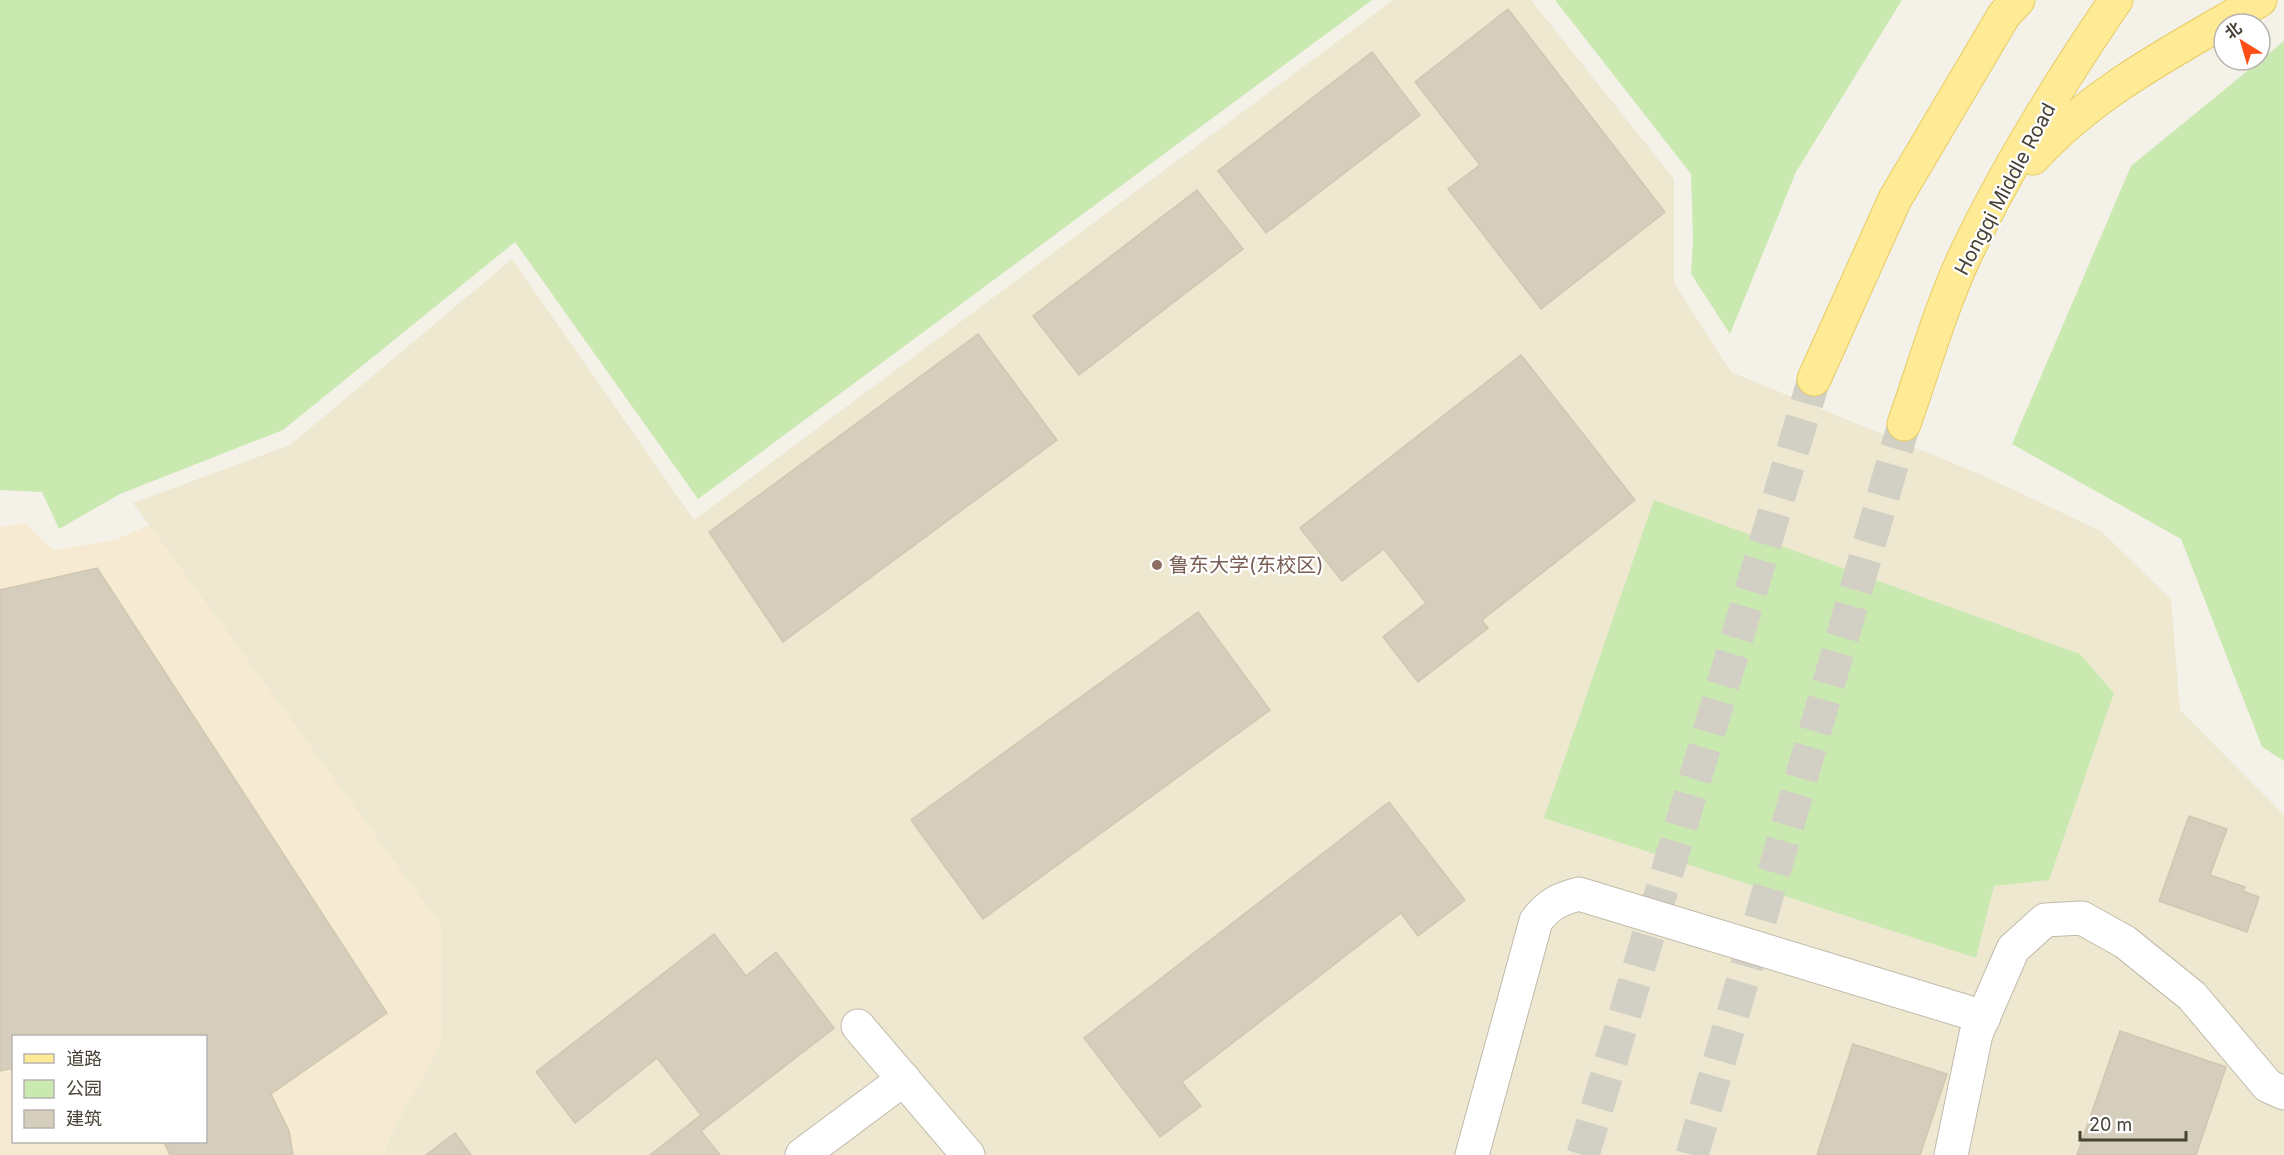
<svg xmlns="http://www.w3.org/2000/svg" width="2284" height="1155" viewBox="0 0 2284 1155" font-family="Inter,'Noto Sans SC',sans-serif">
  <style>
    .commercial { fill: #f6ebd2; fill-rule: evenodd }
    .education { fill: #eee8d1 }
    .green { fill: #cae9b0 }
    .building { fill: #d6cebd; stroke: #d1c7b0; stroke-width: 1.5 }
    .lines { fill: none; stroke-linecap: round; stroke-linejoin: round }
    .major-tunnel { stroke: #d2cfc4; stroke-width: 33; stroke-dasharray: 33 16; stroke-linecap: butt }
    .minor-casing { stroke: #c0baaa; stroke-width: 35 }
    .major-casing { stroke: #e6cb63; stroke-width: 35 }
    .minor { stroke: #fff; stroke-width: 33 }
    .major { stroke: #ffeb96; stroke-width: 33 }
    .education-dot { fill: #8d6e63; stroke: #fff; stroke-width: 2 }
    .labels { text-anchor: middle; stroke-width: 4.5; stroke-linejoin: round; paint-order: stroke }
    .street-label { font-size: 20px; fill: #484236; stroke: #fff }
    .education-label { font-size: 20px; fill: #785e54; stroke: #fff; text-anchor: start }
  </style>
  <rect width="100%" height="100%" fill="#f4f2e8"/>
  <path class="commercial" d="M25,523L53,550L115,540L149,525L442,927L441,1044L395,1126L383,1155H0V527ZM14,1036H206V1142H14Z"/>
  <path class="education" d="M1393,0H1531L1674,179V283L1731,372L1982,475L2101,531L2171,599L2180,710L2284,815V1155H383L395,1126L441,1044L442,927L133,503L290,445L512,259L694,520Z"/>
  <g class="green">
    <path d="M0,0H1372L698,499L515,242L283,430L120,494L59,529L42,492L0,490Z"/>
    <path d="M1555,0H1902L1796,172L1730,334L1691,274L1693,239L1691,174Z"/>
    <path d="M2284,41V761L2262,747L2181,539L2012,444L2131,166Z"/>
    <path d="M1654,500L2080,654L2114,693L2049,880L1994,886L1976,958L1544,818Z"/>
  </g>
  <g class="building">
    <path d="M1508,9L1665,212L1541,309L1448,189L1480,165L1415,82Z"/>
    <path d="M1372,52L1420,115L1266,233L1218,171Z"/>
    <path d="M1197,190L1243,249L1079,375L1033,316Z"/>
    <path d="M978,334L1057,440L783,642L709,532Z"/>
    <path d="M1521,355L1635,500L1482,620L1488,628L1418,682L1383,637L1426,603L1384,549L1342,581L1300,528Z"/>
    <path d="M97,568L387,1013L271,1094L289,1131L293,1155H170L164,1142H206V1036H14V1068L0,1071V590Z"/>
    <path d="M1198,612L1270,710L983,919L911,820Z"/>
    <path d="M1389,802L1465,900L1418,936L1401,913L1182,1082L1201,1106L1160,1137L1084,1038Z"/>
    <path d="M2189,816L2227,829L2210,875L2245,887L2243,891L2259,897L2247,932L2159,901Z"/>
    <path d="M714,934L746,976L776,952L834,1028L701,1131L720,1155H650L701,1115L657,1058L575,1123L536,1072Z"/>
    <path d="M2120,1031L2226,1067L2196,1155H2077Z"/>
    <path d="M1853,1044L1947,1074L1920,1155H1817Z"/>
    <path d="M455,1133L471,1155H426Z"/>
  </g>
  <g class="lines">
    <g class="major-tunnel">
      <path d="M1583,1155L1814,379"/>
      <path d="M1692,1155L1904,424"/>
    </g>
    <g class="minor-casing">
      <g id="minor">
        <path d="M858,1026L968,1155"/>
        <path d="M802,1155L904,1079"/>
        <path d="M1472,1155L1536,921C1548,905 1559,899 1579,894L1984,1017"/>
        <path d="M1951,1155L1976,1034L2013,949L2045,920L2082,918L2125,942L2192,996L2268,1086L2284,1093"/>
      </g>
    </g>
    <g class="major-casing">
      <g id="major">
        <path d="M2033,158C2097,88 2180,48 2260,0"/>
        <path d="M1814,379L1895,199L2004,15L2018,0"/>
        <path d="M1904,424C1923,370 1939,313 1963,260C2005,170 2060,82 2116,0"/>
      </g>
    </g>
    <use href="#minor" class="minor"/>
    <use href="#major" class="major"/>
  </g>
  <circle class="education-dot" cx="1157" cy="565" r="6"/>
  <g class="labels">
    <g class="street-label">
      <text transform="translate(2005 189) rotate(-62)" y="7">Hongqi Middle Road</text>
    </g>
    <g class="education-label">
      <text x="1169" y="572">鲁东大学(东校区)</text>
    </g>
  </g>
  <rect x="12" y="1035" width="195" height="108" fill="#ffffff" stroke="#b6b3af" stroke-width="1.5"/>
  <rect x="24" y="1054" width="30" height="9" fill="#ffeb96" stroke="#b6b3af" stroke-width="1.5"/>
  <text x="66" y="1065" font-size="18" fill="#484236">道路</text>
  <rect x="24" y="1080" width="30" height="18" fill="#cae9b0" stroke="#b6b3af" stroke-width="1.5"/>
  <text x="66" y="1095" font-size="18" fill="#484236">公园</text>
  <rect x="24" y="1110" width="30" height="18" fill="#d6cebd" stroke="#b6b3af" stroke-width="1.5"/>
  <text x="66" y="1125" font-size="18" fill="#484236">建筑</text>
  <g transform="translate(2242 42) rotate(323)"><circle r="28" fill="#ffffff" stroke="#b6b3af" stroke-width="1.5"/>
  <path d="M0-4.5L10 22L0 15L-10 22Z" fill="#fe4e15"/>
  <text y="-9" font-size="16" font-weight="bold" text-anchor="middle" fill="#484236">北</text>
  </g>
  <path d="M2080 1131v9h106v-9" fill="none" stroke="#484236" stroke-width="3"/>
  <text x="2089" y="1131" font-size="18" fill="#484236" stroke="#ffffff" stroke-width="4.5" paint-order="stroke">20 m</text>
</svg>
